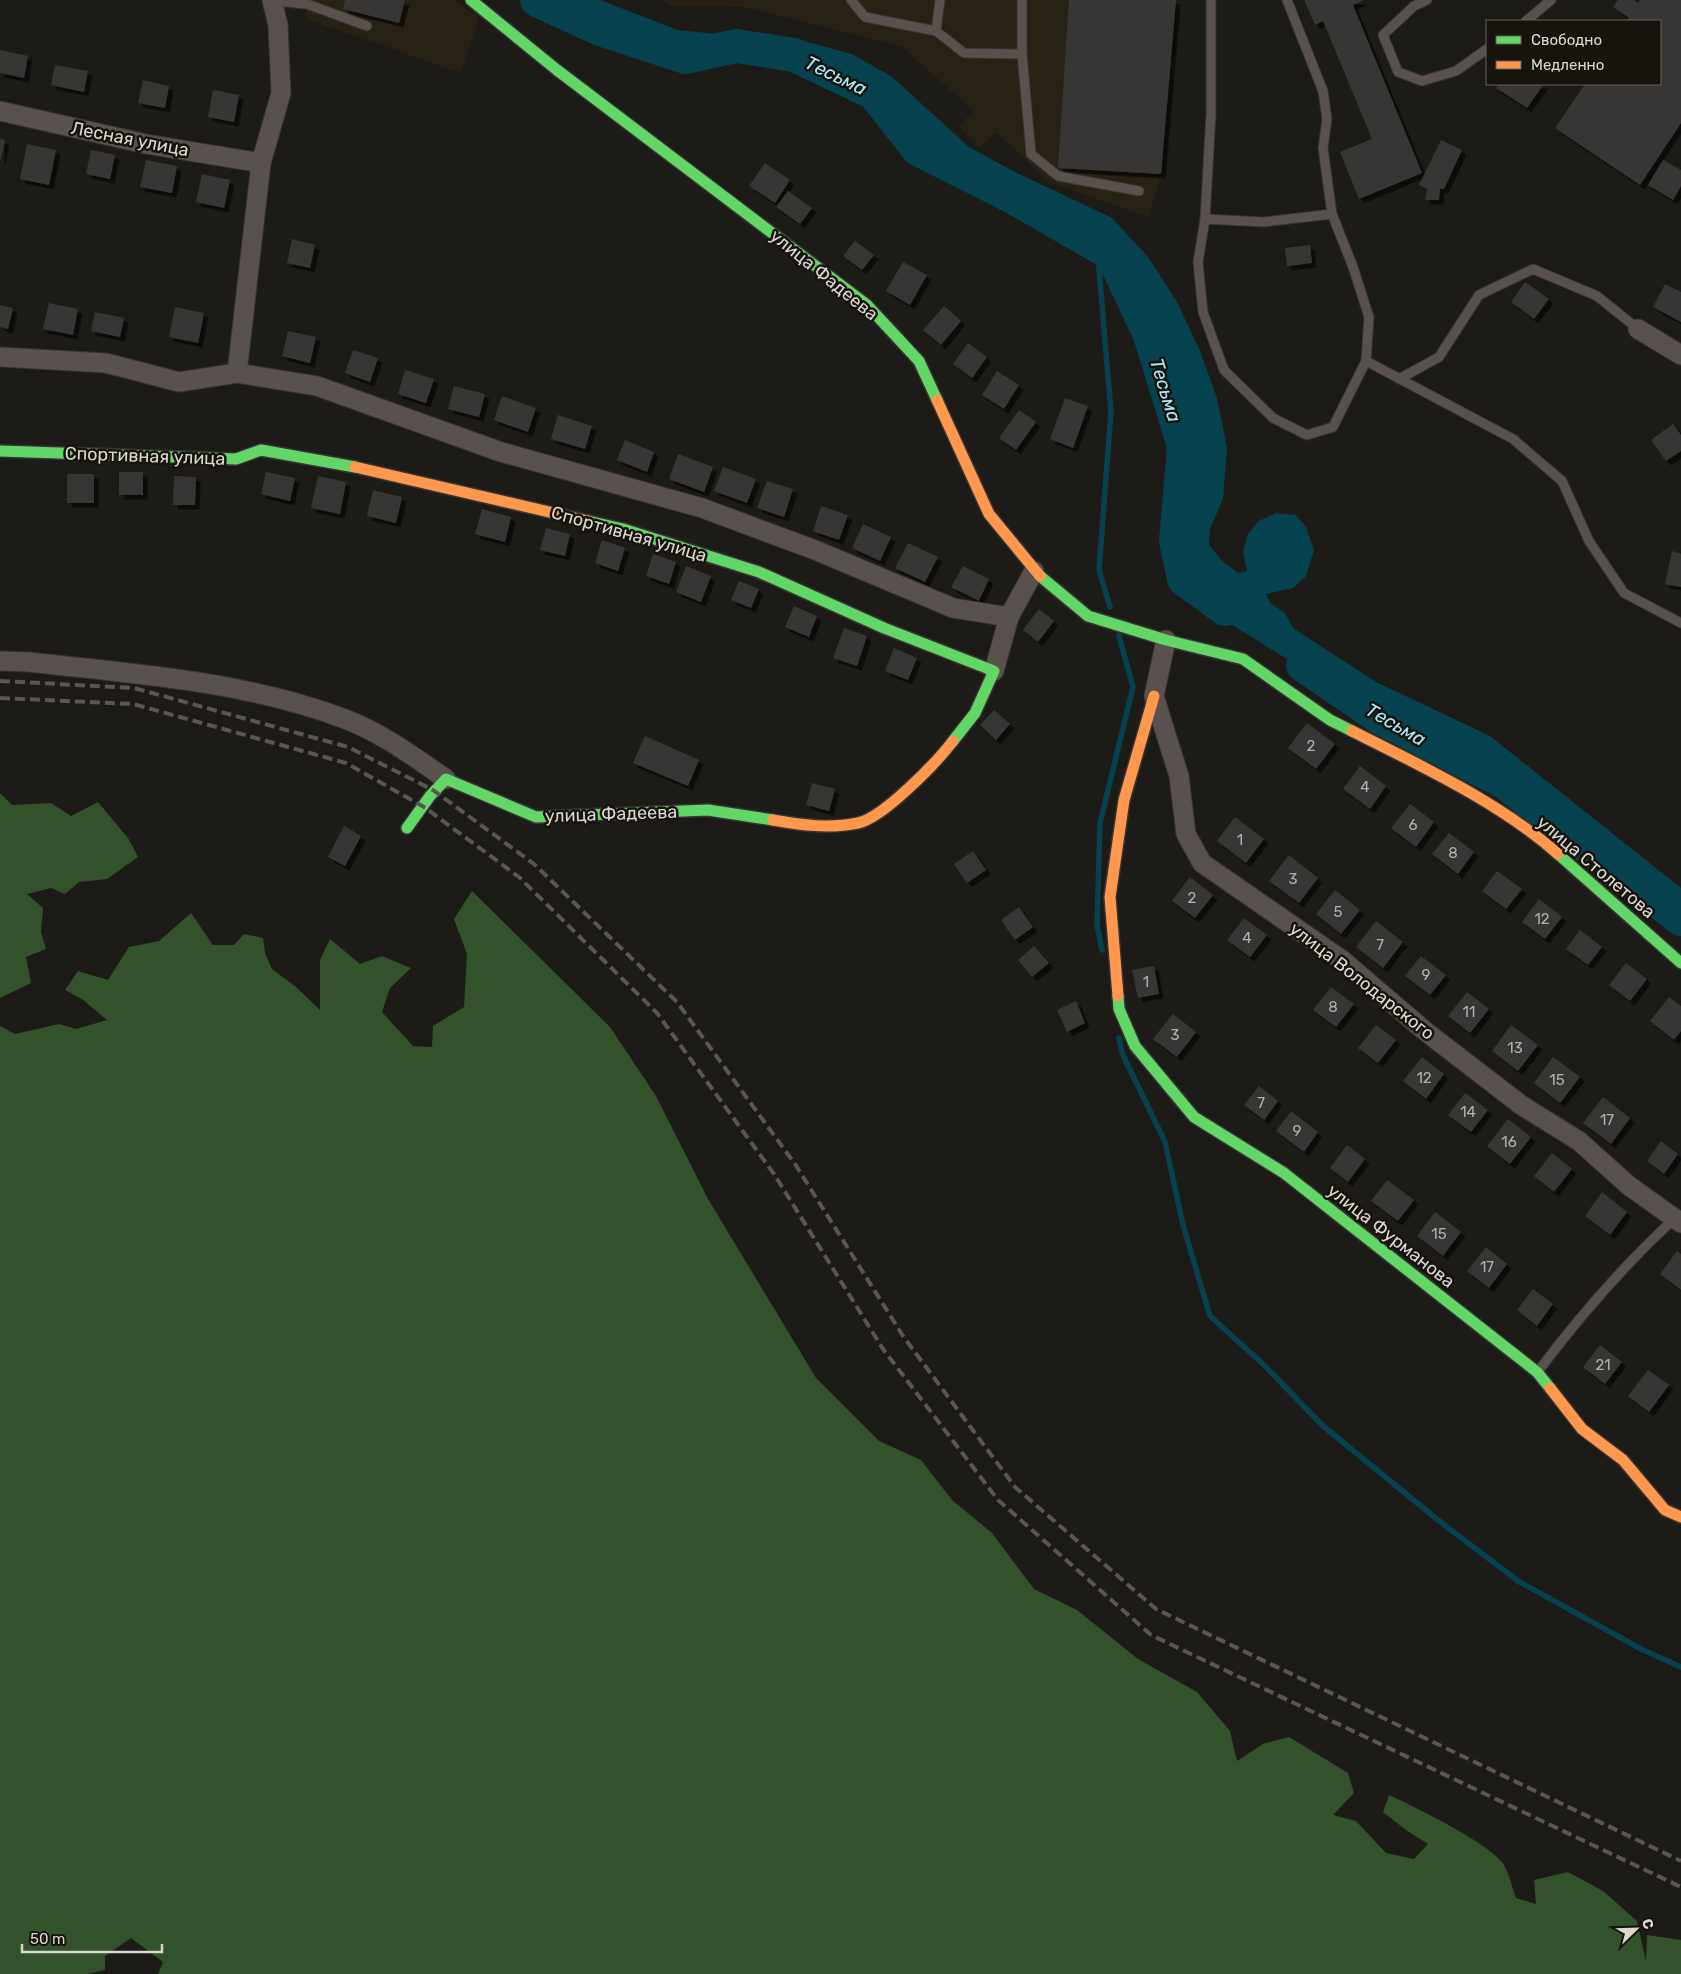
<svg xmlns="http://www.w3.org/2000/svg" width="1681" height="1974" viewBox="0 0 1681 1974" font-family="Rubik,sans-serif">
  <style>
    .built { fill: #282116 }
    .forest { fill: #33512b }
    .water { fill: #06434f }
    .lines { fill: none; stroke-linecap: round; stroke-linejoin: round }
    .stream { stroke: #06434f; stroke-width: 5.5 }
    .river { stroke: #06434f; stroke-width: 34 }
    .building { fill: #393635; filter: url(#shadow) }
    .lane-casing { stroke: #373533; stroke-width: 11 }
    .street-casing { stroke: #373533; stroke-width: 21 }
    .fast-casing { stroke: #373533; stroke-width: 14 }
    .slow-casing { stroke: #373533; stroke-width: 14 }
    .lane { stroke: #58514e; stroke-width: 9 }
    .street { stroke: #58514e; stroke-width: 19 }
    .fast { stroke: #63d668; stroke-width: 11 }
    .slow { stroke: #ff974d; stroke-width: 11 }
    .rail { stroke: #595653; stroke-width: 4; stroke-dasharray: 10 5; stroke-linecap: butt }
    .labels { text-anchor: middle; stroke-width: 5; stroke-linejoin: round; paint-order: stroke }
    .number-label { font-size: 15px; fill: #b2b0ac }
    .street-label { font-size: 18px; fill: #dbd8d3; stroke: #17130d }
    .water-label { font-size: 19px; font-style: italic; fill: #abe8f7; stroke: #17130d }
  </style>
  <defs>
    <filter id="shadow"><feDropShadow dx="4.5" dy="4.5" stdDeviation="0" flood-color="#0009"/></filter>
  </defs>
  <rect width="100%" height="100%" fill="#1d1b18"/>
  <g class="built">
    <path d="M307,0H453L479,17L461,73L306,19Z"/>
    <path d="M661,0H1176L1161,174L1149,217L1049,182L996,132L979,148L958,126L974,111L902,47L746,7L669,6Z"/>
  </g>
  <g class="forest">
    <path d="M0,793L12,805L51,803L71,816L98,802L128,838L138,857L107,879L79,882L65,894L51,888L27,894L43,908L41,932L46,949L26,957L31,983L0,998Z"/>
    <path d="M472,891L610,1027L656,1096L708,1199L816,1378L879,1441L921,1460L952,1500L992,1533L1034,1589L1077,1610L1138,1659L1197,1692L1230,1731L1237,1761L1263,1744L1289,1737L1348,1773L1354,1793L1333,1815L1356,1821L1386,1853L1414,1859L1428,1844L1406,1830L1383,1812L1389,1795C1413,1806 1493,1845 1504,1865C1510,1875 1512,1888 1516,1898L1536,1904L1534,1880L1568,1872L1603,1891L1637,1921L1646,1961L1647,1935L1681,1940V1974H158L163,1962L131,1938L105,1956V1970L87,1974H0V1026L15,1034L59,1024L76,1029L107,1020L82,999L65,990L78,971L108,980L129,947L159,941L191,913L213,945H234L244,934L263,938L265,953L272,969L296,987L320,1010V960L330,939L360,964L382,956L411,968L390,988L382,1012L413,1046L432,1047L433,1026L464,1007L467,954L454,919Z"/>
  </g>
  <path class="water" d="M558,0H600L678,30L726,35L755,33L793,38L852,54L891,76L969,147L1013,171L1112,218L1148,257L1177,302L1200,351L1217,398L1227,448L1223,499L1210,529L1209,545L1223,562L1238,573L1247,571L1243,552L1248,534L1259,521L1276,513L1296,515L1306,527L1314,550L1306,576L1293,588L1266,594L1270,603L1285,613L1293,628L1376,682L1490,736L1681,888V918L1562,822L1503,779L1330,686L1207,609L1190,589L1181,550L1194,495L1195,444L1159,330L1129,283L1081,227L1040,208L998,194L963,172L934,148L899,112L849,75L799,54L755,49L701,54L646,41L596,25Z"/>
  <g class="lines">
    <g class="stream">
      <path d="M1097,245L1111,412L1099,570L1110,607"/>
      <path d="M1102,950L1097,925L1100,823L1133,687L1119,636"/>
      <path d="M1119,1038L1122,1053L1165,1142L1183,1225L1210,1316L1265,1366L1323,1426L1438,1520L1518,1581L1641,1649L1681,1667"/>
    </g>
    <g class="river">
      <path d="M537,0L600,29L686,57L736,46L794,55L874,93L918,149L1013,197L1112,254L1150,335L1184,446L1176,541L1184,579L1225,609"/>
      <path d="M1303,665L1379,717L1504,782L1681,919"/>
    </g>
  </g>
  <g class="building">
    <path d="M345,0H405L399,23L343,9Z"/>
    <path d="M1069,0H1176L1161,174L1058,168Z"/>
    <path d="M1304,0H1364L1353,5L1422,173L1359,199L1340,152L1372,139L1323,21L1315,25Z"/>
    <path d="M1618,0H1634L1638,3L1640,0H1681V123L1640,185L1555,128L1585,84H1660V21H1626L1629,18L1613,7Z"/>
    <path d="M0,50L28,56L24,78L0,73Z"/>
    <path d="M55,65L88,71L84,92L51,85Z"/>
    <path d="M143,80L169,86L165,108L138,103Z"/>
    <path d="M1499,84H1544L1527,108L1496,88Z"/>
    <path d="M213,90L239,95L234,122L208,117Z"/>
    <path d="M0,139L5,140L1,159H0Z"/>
    <path d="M1441,140L1462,150L1444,189H1440L1439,200H1425L1427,189L1419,185Z"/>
    <path d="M27,144L56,150L49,185L20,179Z"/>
    <path d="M91,150L115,155L110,179L86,174Z"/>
    <path d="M146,160L177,166L172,193L140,187Z"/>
    <path d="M1663,160L1681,170V186L1673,200L1648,185Z"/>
    <path d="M765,163L790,180L775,203L749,186Z"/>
    <path d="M202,174L230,180L224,208L196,202Z"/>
    <path d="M788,191L812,208L800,224L776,207Z"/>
    <path d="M292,239L315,245L310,268L287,263Z"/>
    <path d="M855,241L874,255L862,270L843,256Z"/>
    <path d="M1310,245L1312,263L1287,266L1285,248Z"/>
    <path d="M903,262L927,275L910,305L886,291Z"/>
    <path d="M1525,282L1549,299L1534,319L1511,302Z"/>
    <path d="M1665,284L1681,292V322L1653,307Z"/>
    <path d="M49,303L78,309L73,335L43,329Z"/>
    <path d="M0,305L13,308L8,329L0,327Z"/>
    <path d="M944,306L961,321L941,345L923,330Z"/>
    <path d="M175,307L204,313L198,343L169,337Z"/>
    <path d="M95,312L124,318L120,337L91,331Z"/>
    <path d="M288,331L316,337L310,363L282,356Z"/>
    <path d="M968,343L987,357L972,378L953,364Z"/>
    <path d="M353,350L378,358L370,382L345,373Z"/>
    <path d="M405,370L434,379L426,403L398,394Z"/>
    <path d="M997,371L1019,385L1004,409L982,395Z"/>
    <path d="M454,386L485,394L479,417L448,409Z"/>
    <path d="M502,396L536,408L528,432L494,420Z"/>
    <path d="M1065,398L1088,406L1073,448L1050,439Z"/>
    <path d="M1019,410L1036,422L1016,450L999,438Z"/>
    <path d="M558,415L592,426L585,449L551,439Z"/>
    <path d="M1673,424L1681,435V451L1666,461L1651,440Z"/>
    <path d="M625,440L654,452L647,472L617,460Z"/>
    <path d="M678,454L713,467L704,492L669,479Z"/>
    <path d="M723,467L756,479L747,503L714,491Z"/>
    <rect x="119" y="472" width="24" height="23"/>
    <path d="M266,472L295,478L290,501L261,494Z"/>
    <rect x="67" y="474" width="27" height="29"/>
    <path d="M174,476L196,477L195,505H173Z"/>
    <path d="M318,476L346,482L340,514L311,508Z"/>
    <path d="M767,481L793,489L784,517L757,508Z"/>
    <path d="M373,490L402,497L396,523L367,516Z"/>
    <path d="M821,506L848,515L839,540L813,531Z"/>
    <path d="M482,509L511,517L505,542L475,534Z"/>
    <path d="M863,524L891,537L880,561L852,548Z"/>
    <path d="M546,528L570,534L565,556L540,550Z"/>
    <path d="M602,540L625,548L618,571L595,563Z"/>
    <path d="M908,543L938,557L925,582L895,568Z"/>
    <path d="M1672,551L1681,554V587L1665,584Z"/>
    <path d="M653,554L676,562L669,584L646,576Z"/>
    <path d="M686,566L711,576L701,602L676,592Z"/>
    <path d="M963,566L989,579L979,601L951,587Z"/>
    <path d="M739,581L759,589L751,608L731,600Z"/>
    <path d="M794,606L817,616L809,637L785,627Z"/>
    <path d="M1039,609L1054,621L1038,642L1023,630Z"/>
    <path d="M844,628L867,636L857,666L833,658Z"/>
    <path d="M894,648L917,658L908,680L885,671Z"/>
    <path d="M994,710L1010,724L996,740L980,725Z"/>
    <path d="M1307,723L1335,744L1316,769L1288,748Z"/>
    <path d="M645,736L699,760L688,786L633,763Z"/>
    <path d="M1360,766L1386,786L1370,809L1343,789Z"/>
    <path d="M812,783L835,789L829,811L806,805Z"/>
    <path d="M1410,804L1434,822L1416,847L1391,828Z"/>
    <path d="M1235,817L1264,839L1246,863L1217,841Z"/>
    <path d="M344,826L361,836L345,866L328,857Z"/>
    <path d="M1449,833L1474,852L1458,874L1432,854Z"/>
    <path d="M973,851L986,870L967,883L954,864Z"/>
    <path d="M1289,855L1318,878L1299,903L1269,881Z"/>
    <path d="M1497,871L1522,889L1506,909L1482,891Z"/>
    <path d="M1190,877L1213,895L1195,918L1172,901Z"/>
    <path d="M1335,890L1360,910L1341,934L1316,914Z"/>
    <path d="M1539,899L1562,917L1545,939L1522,922Z"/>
    <path d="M1019,907L1033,927L1015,940L1001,920Z"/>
    <path d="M1244,918L1267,935L1250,957L1227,940Z"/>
    <path d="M1376,921L1403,942L1383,968L1356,947Z"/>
    <path d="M1580,930L1602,947L1588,965L1566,949Z"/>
    <path d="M1034,946L1049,963L1032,977L1018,960Z"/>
    <path d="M1421,956L1446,975L1430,995L1405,976Z"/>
    <path d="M1626,963L1647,979L1630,1001L1609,985Z"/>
    <path d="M1154,966L1159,994L1138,998L1132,970Z"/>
    <path d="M1331,987L1354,1004L1336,1027L1313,1010Z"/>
    <path d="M1467,992L1489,1009L1470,1033L1448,1016Z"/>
    <path d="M1669,997L1681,1006V1031L1674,1040L1650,1021Z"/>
    <path d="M1076,1001L1085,1023L1067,1032L1057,1010Z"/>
    <path d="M1173,1014L1196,1032L1177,1057L1153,1039Z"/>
    <path d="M1376,1025L1396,1040L1378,1063L1358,1048Z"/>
    <path d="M1511,1025L1538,1045L1518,1071L1492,1051Z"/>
    <path d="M1422,1057L1444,1074L1426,1099L1403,1081Z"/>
    <path d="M1553,1057L1580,1077L1560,1103L1534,1083Z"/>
    <path d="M1259,1086L1278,1101L1264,1120L1244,1105Z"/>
    <path d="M1465,1093L1488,1110L1471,1132L1448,1115Z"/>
    <path d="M1603,1097L1630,1118L1611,1144L1583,1123Z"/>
    <path d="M1291,1111L1318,1132L1304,1152L1276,1131Z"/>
    <path d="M1508,1119L1531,1137L1510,1164L1487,1146Z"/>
    <path d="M1661,1141L1678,1154L1664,1174L1647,1161Z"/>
    <path d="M1347,1145L1365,1159L1348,1182L1330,1168Z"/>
    <path d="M1552,1153L1572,1169L1554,1192L1534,1176Z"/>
    <path d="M1387,1180L1414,1200L1398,1221L1371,1201Z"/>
    <path d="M1602,1192L1627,1212L1610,1235L1585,1216Z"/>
    <path d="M1435,1212L1461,1232L1443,1256L1417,1236Z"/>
    <path d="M1486,1247L1507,1264L1489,1288L1467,1271Z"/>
    <path d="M1677,1251L1681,1254V1290L1660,1274Z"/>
    <path d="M1533,1289L1553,1304L1537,1326L1517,1310Z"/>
    <path d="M1600,1345L1622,1362L1605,1384L1583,1367Z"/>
    <path d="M1648,1370L1669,1385L1649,1412L1628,1396Z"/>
  </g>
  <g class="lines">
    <g class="lane-casing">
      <g id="lane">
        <path d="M851,0L865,17L936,31L964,53L1022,54L1031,154L1058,176L1139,191"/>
        <path d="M1211,0V113L1205,219L1198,262L1203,312L1224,370L1273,418L1307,435L1333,427L1366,361L1369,317L1353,267L1332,214L1323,148L1327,119L1323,91L1287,0"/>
        <path d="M1427,0L1414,6L1383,35L1398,72L1422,81L1456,71L1487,49"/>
        <path d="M272,1L307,4L367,26"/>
        <path d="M1526,21L1551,0"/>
        <path d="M936,31L940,0"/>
        <path d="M1022,54V0"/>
        <path d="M1205,219L1264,222L1332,214"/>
        <path d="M1366,361L1513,439L1562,481L1589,541L1624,593L1681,623"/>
        <path d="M1399,379L1439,357L1479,295L1533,269L1597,296L1638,329"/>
        <path d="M1539,1370C1580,1316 1625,1264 1675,1218"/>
      </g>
    </g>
    <g class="street-casing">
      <g id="street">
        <path d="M0,111L146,144L261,163"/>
        <path d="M1638,329L1681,355"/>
        <path d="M0,357L106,363L179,382L237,373L317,386L501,452L702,508L815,550L953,608L1009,617"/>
        <path d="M237,373L261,163L281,93L278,25L272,0"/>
        <path d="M1166,640L1154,696L1179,776L1186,834L1202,863L1342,960L1425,1031L1521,1105L1579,1141L1628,1185L1681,1223"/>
        <path d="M0,661L29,662C135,674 245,681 345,719C382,733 414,757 446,779"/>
        <path d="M994,671L1009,617L1034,571"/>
      </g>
    </g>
    <g class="fast-casing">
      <g id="fast">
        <path d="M471,0L557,70L867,305L919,361L937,400"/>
        <path d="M0,451L236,459L261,450L355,467"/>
        <path d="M588,521L623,529L759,572L884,628L994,671L975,713L953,741"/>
        <path d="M1040,576L1088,616L1166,640L1243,659L1330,720L1352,731"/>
        <path d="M407,828L430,796L446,779L536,817L708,810L773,820"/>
        <path d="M1558,854L1681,963"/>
        <path d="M1118,996L1119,1009L1135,1046L1194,1117L1284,1173L1537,1372L1550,1388"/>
      </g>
    </g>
    <g class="slow-casing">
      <g id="slow">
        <path d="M937,400L989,514L1040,576"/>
        <path d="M355,467L588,521"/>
        <path d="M1352,731C1423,767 1499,802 1558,854"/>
        <path d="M773,820C801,825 829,829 858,823C883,818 937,762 953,741"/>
        <path d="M1118,996L1110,897L1124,800L1154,696"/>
        <path d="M1550,1388L1582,1429L1623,1460L1665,1510L1681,1517"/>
      </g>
    </g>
    <use href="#lane" class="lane"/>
    <use href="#street" class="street"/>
    <use href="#fast" class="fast"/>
    <use href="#slow" class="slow"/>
    <g class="rail">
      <path d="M0,681L134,688L348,747L433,790L534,864L677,1002L795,1164L903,1336L1015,1487L1156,1609L1681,1861"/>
      <path d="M0,698L133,704L346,763L424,807L519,877L657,1013L774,1174L883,1349L998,1500L1151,1635L1681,1887"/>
    </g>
  </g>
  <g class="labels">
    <g class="number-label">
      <text x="1311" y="751">2</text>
      <text x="1365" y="792">4</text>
      <text x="1413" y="830">6</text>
      <text x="1240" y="845">1</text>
      <text x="1453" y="858">8</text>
      <text x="1293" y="884">3</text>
      <text x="1192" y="903">2</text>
      <text x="1338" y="917">5</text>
      <text x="1542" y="924">12</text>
      <text x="1247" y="943">4</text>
      <text x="1380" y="950">7</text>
      <text x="1426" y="980">9</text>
      <text x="1146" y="987">1</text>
      <text x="1333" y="1012">8</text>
      <text x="1469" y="1017">11</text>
      <text x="1175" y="1040">3</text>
      <text x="1515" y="1053">13</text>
      <text x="1424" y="1083">12</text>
      <text x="1557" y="1085">15</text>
      <text x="1261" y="1108">7</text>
      <text x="1468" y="1117">14</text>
      <text x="1607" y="1125">17</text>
      <text x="1297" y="1136">9</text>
      <text x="1509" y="1147">16</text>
      <text x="1439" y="1239">15</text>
      <text x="1487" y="1272">17</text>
      <text x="1603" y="1370">21</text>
    </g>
    <g class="street-label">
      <text transform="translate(130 139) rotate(11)" y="6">Лесная улица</text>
      <text transform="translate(824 275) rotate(39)" y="6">улица Фадеева</text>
      <text transform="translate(145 456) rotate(2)" y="6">Спортивная улица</text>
      <text transform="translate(629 534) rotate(16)" y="6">Спортивная улица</text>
      <text transform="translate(611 814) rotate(-2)" y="6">улица Фадеева</text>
      <text transform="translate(1596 867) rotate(40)" y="6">улица Столетова</text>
      <text transform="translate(1362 981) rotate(38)" y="6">улица Володарского</text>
      <text transform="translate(1391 1236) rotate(38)" y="6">улица Фурманова</text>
    </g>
    <g class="water-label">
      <text transform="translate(836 75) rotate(26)" y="7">Тесьма</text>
      <text transform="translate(1166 390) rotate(73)" y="7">Тесьма</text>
      <text transform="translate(1396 724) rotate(30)" y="7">Тесьма</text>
    </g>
  </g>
  <rect x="1486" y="20" width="175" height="65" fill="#17130d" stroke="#65625c"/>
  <rect x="1496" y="36" width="25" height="8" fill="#63d668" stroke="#65625c"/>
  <text x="1531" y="45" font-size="15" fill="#dbd8d3">Свободно</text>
  <rect x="1496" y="61" width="25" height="8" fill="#ff974d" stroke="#65625c"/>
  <text x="1531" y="70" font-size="15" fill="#dbd8d3">Медленно</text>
  <g transform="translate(1636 1929) rotate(67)" stroke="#17130d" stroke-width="4" paint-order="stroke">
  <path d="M0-4L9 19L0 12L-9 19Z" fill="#dbd8d3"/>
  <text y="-8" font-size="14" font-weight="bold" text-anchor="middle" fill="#dbd8d3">С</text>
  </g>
  <path d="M22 1944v8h140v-8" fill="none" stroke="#dbd8d3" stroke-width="2.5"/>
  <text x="30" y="1944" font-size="15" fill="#dbd8d3" stroke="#17130d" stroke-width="4" paint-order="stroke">50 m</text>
</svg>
